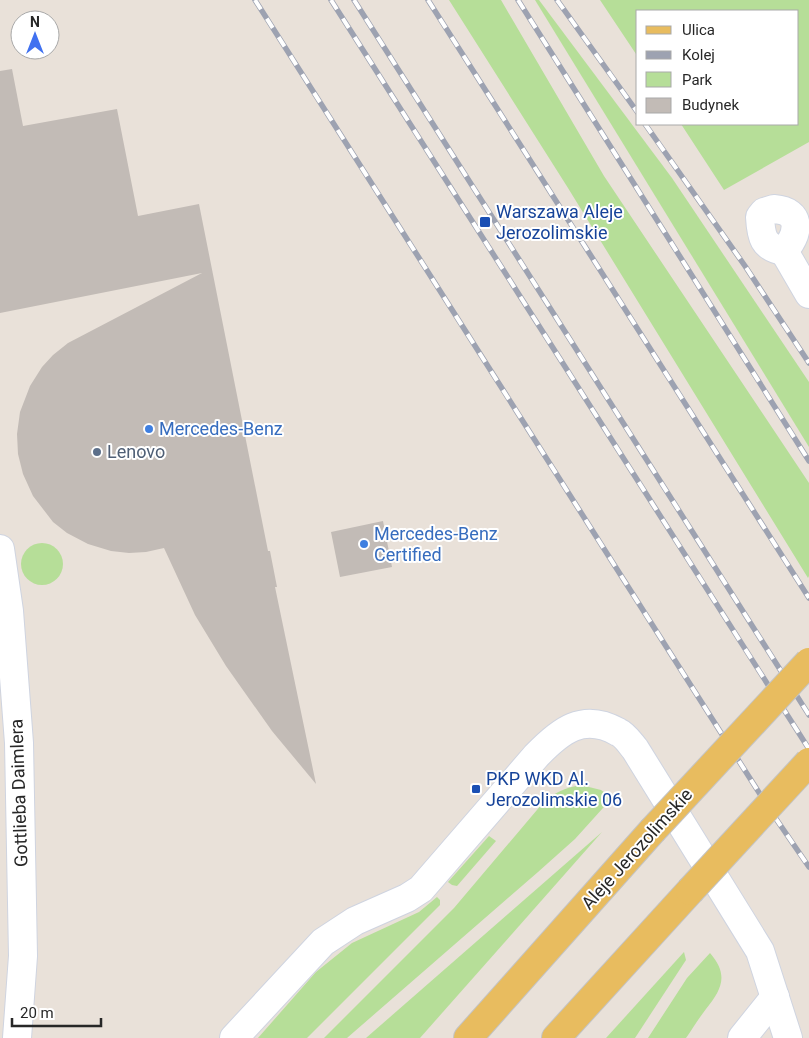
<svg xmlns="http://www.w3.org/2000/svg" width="809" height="1038" viewBox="0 0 809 1038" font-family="Roboto,sans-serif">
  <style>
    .green { fill: #b6de98 }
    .building { fill: #c2bbb6 }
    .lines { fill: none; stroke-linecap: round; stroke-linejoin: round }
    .minor-casing { stroke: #cfd4e0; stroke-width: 30 }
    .major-casing { stroke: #c3c3c3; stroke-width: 30 }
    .minor { stroke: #fff; stroke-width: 28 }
    .major { stroke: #e8bc5f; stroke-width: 28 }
    .rail-casing { stroke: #9da2b1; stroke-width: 5.5 }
    .rail { stroke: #fff; stroke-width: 4; stroke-dasharray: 11; stroke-linecap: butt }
    .major-bridge-casing { stroke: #c3c3c3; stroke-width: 30; stroke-linecap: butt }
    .major-bridge { stroke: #e8bc5f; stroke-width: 28 }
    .transit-dot { fill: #1a4fb4; stroke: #fff; stroke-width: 2 }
    .shop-dot { fill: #3f7fe0; stroke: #fff; stroke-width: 2 }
    .service-dot { fill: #5c6f8a; stroke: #fff; stroke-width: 2 }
    .labels { text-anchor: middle; stroke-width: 4; stroke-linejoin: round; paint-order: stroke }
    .transit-label { font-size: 18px; fill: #164399; stroke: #fff; text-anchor: start }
    .shop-label { font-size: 18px; fill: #366cbe; stroke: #fff; text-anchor: start }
    .service-label { font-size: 18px; fill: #4e5e75; stroke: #fff; text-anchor: start }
    .street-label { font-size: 18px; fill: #272727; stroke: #fff }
  </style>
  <rect width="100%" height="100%" fill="#e9e1d9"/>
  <g class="green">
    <path d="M449,0H501L604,176L809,483V576L808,578L568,188Z"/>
    <path d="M535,0H539L672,178L809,382V447Z"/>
    <path d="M600,0H809V142L724,190L681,124H798V11H638V57Z"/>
    <circle cx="42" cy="564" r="21"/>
    <path d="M581,785L601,790L612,798L575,839L538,872L347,1038H324L454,908L542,804C555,792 564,788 581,785Z"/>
    <path d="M602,832L420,1038H366Z"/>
    <path d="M489,836L496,841L457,886L452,885L448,882Z"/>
    <path d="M437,897L440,900V905L307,1038H258L316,972L352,943L419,912Z"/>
    <path d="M684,952L686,960L635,1038H606Z"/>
    <path d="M710,953C729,975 722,989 706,1009C699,1018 693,1028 686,1038H648L687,978Z"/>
  </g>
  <g class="building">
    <path d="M12,69L23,126L117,109L138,216L199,204L268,551H270L277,587H275L316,784L272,731L226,666L195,615L164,548L146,552L129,553L111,551L88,544L67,533L53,522L33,496L23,474L18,454L17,434L20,412L30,386L42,367L53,355L68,343L202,273L0,313V71Z"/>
    <path d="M383,521L392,567L340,577L331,532Z"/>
  </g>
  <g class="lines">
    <g class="minor-casing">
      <g id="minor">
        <path d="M774,209C803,211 799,234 784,251C763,248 761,236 760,217L764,212Z"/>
        <path d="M784,251L809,294"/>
        <path d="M0,549L9,611L19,743L23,956L17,1038"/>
        <path d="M234,1038L323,942L355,921L407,898L421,889L536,756C560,731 583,712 618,732C625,735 630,743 635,749L760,951L788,1038"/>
        <path d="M742,1038L775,997"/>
      </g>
    </g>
    <g class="major-casing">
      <g id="major">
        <path d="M468,1038L652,831"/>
        <path d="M556,1038L690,891"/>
      </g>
    </g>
    <use href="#minor" class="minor"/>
    <use href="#major" class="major"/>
    <g class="rail-casing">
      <g id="rail">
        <path d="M255,0L772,813L809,867"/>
        <path d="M331,0L809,749"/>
        <path d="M354,0L809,715"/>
        <path d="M428,0L809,598"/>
        <path d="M518,0L809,461"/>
        <path d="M557,0L638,113"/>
        <path d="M645,124L745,266L809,363"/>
      </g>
    </g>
    <use href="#rail" class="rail"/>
    <g class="major-bridge-casing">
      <g id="major-bridge">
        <path d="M652,831L809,662"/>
        <path d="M690,891L809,762"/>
      </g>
    </g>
    <use href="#major-bridge" class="major-bridge"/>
  </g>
  <g class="transit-dot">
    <rect x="479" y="216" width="12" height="12" rx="2.5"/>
    <rect x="471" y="784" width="10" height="10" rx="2.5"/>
  </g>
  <g class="shop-dot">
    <circle cx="149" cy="429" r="5"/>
    <circle cx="364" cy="544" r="5"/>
  </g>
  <circle class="service-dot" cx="97" cy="452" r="5"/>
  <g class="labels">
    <g class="transit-label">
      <text x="496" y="218">Warszawa Aleje<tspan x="496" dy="21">Jerozolimskie</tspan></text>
      <text x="486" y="785">PKP WKD Al.<tspan x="486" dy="21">Jerozolimskie 06</tspan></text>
    </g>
    <g class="shop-label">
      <text x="159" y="435">Mercedes-Benz</text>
      <text x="374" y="540">Mercedes-Benz<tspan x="374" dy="21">Certified</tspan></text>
    </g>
    <g class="service-label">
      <text x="107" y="458">Lenovo</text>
    </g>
    <g class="street-label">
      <text transform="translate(19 793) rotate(-92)" y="6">Gottlieba Daimlera</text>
      <text transform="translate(637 849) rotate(-48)" y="6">Aleje Jerozolimskie</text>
    </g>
  </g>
  <rect x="636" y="10" width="162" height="115" fill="#ffffff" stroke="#a9a9a9"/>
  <rect x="646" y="26" width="25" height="8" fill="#e8bc5f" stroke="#a9a9a9"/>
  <text x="682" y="35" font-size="15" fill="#272727">Ulica</text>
  <rect x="646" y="51" width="25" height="8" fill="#9da2b1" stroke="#a9a9a9"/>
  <text x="682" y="60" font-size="15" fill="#272727">Kolej</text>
  <rect x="646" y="72" width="25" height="15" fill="#b6de98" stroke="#a9a9a9"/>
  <text x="682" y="85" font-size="15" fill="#272727">Park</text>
  <rect x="646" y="98" width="25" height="15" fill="#c2bbb6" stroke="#a9a9a9"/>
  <text x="682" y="110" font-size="15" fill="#272727">Budynek</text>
  <g transform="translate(35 35)"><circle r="24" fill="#ffffff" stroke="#a9a9a9"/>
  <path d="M0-4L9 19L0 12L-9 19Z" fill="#4071f0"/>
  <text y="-8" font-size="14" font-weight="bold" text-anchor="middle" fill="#272727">N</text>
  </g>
  <path d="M12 1018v8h89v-8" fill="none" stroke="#272727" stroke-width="2.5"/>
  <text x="20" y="1018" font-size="15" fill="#272727" stroke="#ffffff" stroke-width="4" paint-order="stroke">20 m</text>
</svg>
